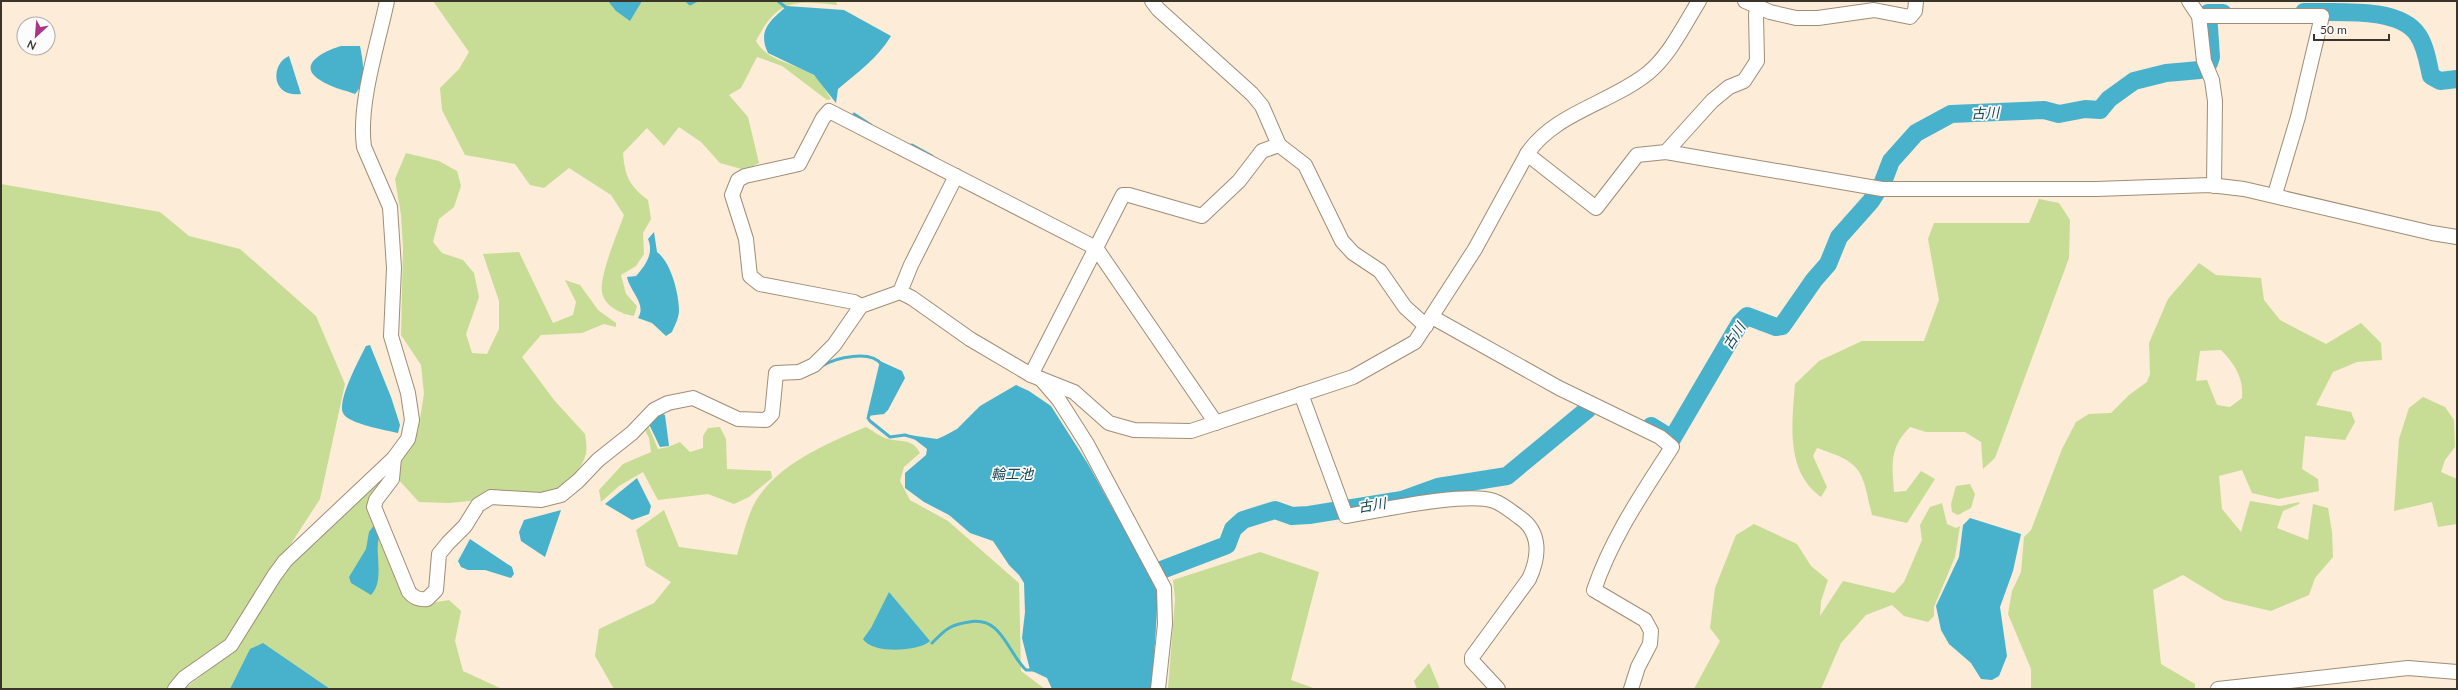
<svg xmlns="http://www.w3.org/2000/svg" width="2458" height="690" viewBox="0 0 2458 690" font-family="Lato,'Noto Sans JP',sans-serif">
  <style>
    .green { fill: #c7dd95; fill-rule: evenodd }
    .water { fill: #48b2cc }
    .lines { fill: none; stroke-linecap: round; stroke-linejoin: round }
    .stream { stroke: #48b2cc; stroke-width: 3 }
    .river { stroke: #48b2cc; stroke-width: 18 }
    .minor-casing { stroke: #9f8d76; stroke-width: 16 }
    .minor { stroke: #fff; stroke-width: 14 }
    .labels { text-anchor: middle; stroke-width: 3.5; stroke-linejoin: round; paint-order: stroke }
    .water-label { font-size: 14px; font-style: italic; fill: #174651; stroke: #fcfcfc }
  </style>
  <rect width="100%" height="100%" fill="#fcecd8"/>
  <g class="green">
    <path d="M433,1H836L837,5C793,0 777,0 756,41C769,64 798,62 817,78C822,83 827,93 831,99L827,100L782,66L757,57L741,88L729,95L748,117L759,163L745,170L720,163L701,142L679,127L664,146L647,128L623,153C625,177 629,185 648,200L651,219L643,233L644,254L636,266L621,275L626,294L637,306L634,316C621,314 604,306 602,292C599,276 618,232 624,215L611,195L569,168L544,188L530,185L515,164L465,155L442,110L440,88L459,69L469,52Z"/>
    <path d="M406,153L439,161L457,171L461,186L454,207L439,219L433,242L442,253L463,260L474,273L479,297L466,334L472,353L487,354L499,329V301L483,254L519,252L553,323L573,315L576,302L565,280L580,285L598,310L616,323V327L604,324L582,333L541,335L522,357L554,400L585,434C586,440 587,447 586,453C584,468 562,488 549,493L449,503L419,502L397,478L399,459L406,454L418,431L424,394L421,365L401,335L403,248L401,215L395,179Z"/>
    <path d="M1,184L160,212L189,236L240,249L316,316L345,384L320,499L226,644L169,689H1Z"/>
    <path d="M2039,199L2059,203L2070,220L2069,258L1995,458L1983,469L1981,442L1965,432H1926L1910,427C1889,448 1892,464 1894,492L1906,491L1921,471L1935,479L1907,523L1872,515C1862,470 1863,463 1817,448L1813,456L1827,487L1821,497C1785,471 1792,423 1795,384L1819,361L1862,341H1924L1939,300L1928,239L1934,223H2029Z"/>
    <path d="M2199,263L2216,275L2261,278L2264,300L2280,320L2326,344L2361,323L2381,343L2382,360L2357,362L2333,372L2316,405L2351,412L2355,422L2345,440L2305,436L2302,469L2318,479L2319,491L2278,499L2252,493L2242,470L2219,476L2222,509L2241,532L2250,501L2280,506L2300,502L2299,504L2283,511L2277,528L2308,540L2313,504L2328,508L2332,532L2333,557L2315,578L2309,595L2271,611L2224,600L2183,575L2153,590L2161,664L2195,684V689H2031V669L2008,614L2012,591L2021,572L2024,537L2031,530L2062,449L2076,422L2089,414L2111,413L2129,395L2147,382L2150,374L2149,343L2168,299ZM2221,350C2234,363 2244,378 2242,398L2230,407L2217,405L2207,380L2196,381L2200,351Z"/>
    <path d="M2423,397L2445,407L2454,420L2455,447L2445,460L2441,472L2457,479V524L2438,527L2432,502L2394,511L2399,439L2409,408Z"/>
    <path d="M647,423L658,449L668,447L680,442L690,452L703,448V436L708,428L720,427L726,439L727,469L771,471L772,478L749,497L734,504L708,494L658,500L643,472L619,486L601,502L599,490L623,464L651,452L649,438L643,426Z"/>
    <path d="M866,427C872,430 879,436 885,438C899,443 912,437 920,453L904,467L900,481L910,500L948,521L1019,583L1021,671L1045,689H614L595,656L599,629L654,603L671,582L646,566L636,530L664,510L679,547L737,555C742,539 748,513 757,499C780,463 828,443 866,427Z"/>
    <path d="M389,468L390,476L373,498L406,592L431,603L449,600L461,611L455,641L463,671L502,689H184L232,652L283,571L353,502L357,504L365,491Z"/>
    <path d="M1970,484L1975,494L1971,508L1958,515L1952,512L1951,504L1956,486Z"/>
    <path d="M1942,503L1947,524L1956,528L1960,526L1955,557L1934,607V616L1928,622L1904,616L1892,605L1866,615L1841,643L1821,689H1694L1720,641L1710,628L1715,588L1736,535L1754,524L1797,544L1811,566L1828,580L1821,601L1820,616L1843,581L1894,593L1904,582L1922,540L1920,525L1930,507Z"/>
    <path d="M1260,552L1319,572L1291,680L1316,689H1168L1175,599L1173,580Z"/>
    <path d="M1429,663L1440,689H1417L1414,681Z"/>
  </g>
  <g class="water">
    <path d="M608,1H642L630,21L616,11Z"/>
    <path d="M787,6L844,10L891,36C878,58 857,73 838,89L836,103L814,75L768,53C757,30 771,20 787,6Z"/>
    <path d="M341,46H360C363,61 367,82 355,94C344,90 330,87 320,80C295,64 327,50 341,46Z"/>
    <path d="M289,56L301,94C271,98 270,64 289,56Z"/>
    <path d="M654,232L657,252C671,262 679,294 679,310C679,318 675,325 672,332L666,336L652,323L638,318C647,304 630,292 627,277L636,276C646,265 654,253 648,239Z"/>
    <path d="M370,345L391,397L400,425L398,433C386,430 348,424 343,413C337,400 360,358 366,346Z"/>
    <path d="M880,361L902,371L905,378L888,410L884,414L867,416Z"/>
    <path d="M1016,385L1029,391L1051,406L1088,464L1153,581L1158,595L1152,689H1052L1047,678L1030,670L1022,638L1025,612L1024,583L1019,575L1009,565L993,541L970,533L949,515L924,502L905,488V473L926,455L927,449L909,435L937,439L944,436L957,429L980,406Z"/>
    <path d="M658,412L665,415L669,446L660,447L647,420Z"/>
    <path d="M637,478L651,506L649,514L632,520L605,504Z"/>
    <path d="M561,510L545,557L521,541L519,532L524,520Z"/>
    <path d="M1970,518L2021,534L2013,571L2000,607L2007,656L1999,676L1992,680L1981,679L1971,663L1949,644L1941,630L1936,606L1959,557L1963,525Z"/>
    <path d="M375,524L380,534C373,551 386,580 371,595L351,583L349,577L366,549L369,532Z"/>
    <path d="M470,539L512,567L514,574L511,578L485,570H468L461,567L458,561Z"/>
    <path d="M889,592L930,641C921,651 873,655 863,639L871,628Z"/>
    <path d="M263,643L330,689H230L250,649Z"/>
  </g>
  <g class="lines">
    <g class="stream">
      <path d="M687,1L690,4L696,1"/>
      <path d="M778,1L789,10"/>
      <path d="M854,114L871,125"/>
      <path d="M907,146L912,145L932,156"/>
      <path d="M822,366C835,358 871,349 882,365"/>
      <path d="M870,413L868,418L870,421L890,437L905,435L915,438"/>
      <path d="M932,643C945,630 949,625 969,622C1002,616 1007,652 1026,670H1034"/>
    </g>
    <g class="river">
      <path d="M2304,12C2336,13 2399,6 2418,35C2426,47 2428,63 2431,76L2440,81L2457,79"/>
      <path d="M1651,426L1672,439L1740,323L1747,316L1776,327L1782,326L1814,280L1828,264L1839,237L1871,201L1883,182L1891,161L1916,133L1951,114L2044,110L2059,114L2085,109L2100,110L2109,99L2134,81L2166,73L2200,70L2209,63L2211,57L2208,13H2223"/>
      <path d="M1151,574L1227,545L1233,529L1243,520L1275,510L1292,516L1309,515L1402,500L1438,487L1507,476L1588,409"/>
    </g>
    <g class="minor-casing">
      <g id="minor">
        <path d="M1152,1L1158,9L1252,94L1262,106L1279,145L1305,165L1342,241L1353,253L1380,271L1405,307L1426,326"/>
        <path d="M1745,1L1770,12L1796,18H1818L1874,10L1910,17L1915,11L1916,1"/>
        <path d="M2189,1L2199,16L2204,61L2212,80L2215,101L2214,186"/>
        <path d="M2199,16H2322L2298,117L2275,194"/>
        <path d="M1666,152L1712,101L1729,87L1744,81L1757,61L1756,15L1757,8"/>
        <path d="M1527,154L1596,208L1637,155L1666,152L1882,189H2096L2210,185L2244,189L2432,233L2457,237"/>
        <path d="M900,292L911,265L956,176"/>
        <path d="M861,306L854,302L760,284L750,276L746,239L732,195L738,180L745,176L799,164L823,118L829,111L1096,248L1216,423"/>
        <path d="M1432,317L1559,388L1660,437L1672,447C1642,494 1612,537 1594,590L1645,620L1651,631L1650,644L1638,667L1631,689"/>
        <path d="M1031,375L1123,195H1129L1202,216L1239,181L1262,151L1279,145"/>
        <path d="M1041,379L1059,400L1087,444L1164,588L1165,624L1158,689"/>
        <path d="M1301,394L1346,516C1378,511 1466,491 1494,501C1503,504 1512,512 1519,517C1542,532 1539,558 1529,579L1472,657V661L1498,689"/>
        <path d="M394,458L392,479L376,500L374,507L409,592C414,598 419,600 427,599L436,590L439,554L448,543L465,526L478,505L491,497L541,500L561,495L578,481L598,460L632,433L654,410L668,403L693,398L738,419L766,420L772,414L776,373L799,372L814,365L834,345L861,306L900,292L912,298L970,339L1031,375L1074,392L1109,423L1134,430L1191,431L1353,377L1415,342L1475,249L1527,154C1554,113 1611,103 1648,73C1670,55 1684,25 1699,1"/>
        <path d="M175,689L184,678L231,645L274,576L285,561L394,458L408,439L412,420L408,393L391,336L394,268L390,207L364,147C358,104 378,44 387,1"/>
        <path d="M2218,689L2408,668L2457,672"/>
      </g>
    </g>
    <use href="#minor" class="minor"/>
  </g>
  <g class="labels">
    <g class="water-label">
      <text transform="translate(1985 113) rotate(-2)" y="5">古川</text>
      <text transform="translate(1734 336) rotate(-57)" y="5">古川</text>
      <text x="1012" y="479">輪工池</text>
      <text transform="translate(1372 505) rotate(-9)" y="5">古川</text>
    </g>
  </g>
  <rect width="2458" height="690" fill="none" stroke="#3b342a" stroke-width="4"/>
  <g transform="translate(36 36) rotate(206)"><circle r="19" fill="#fcfcfc" stroke="#afaca8"/>
  <path d="M0-3L7 15L0 10L-7 15Z" fill="#ac3489"/>
  <text y="-6" font-size="11" font-weight="bold" text-anchor="middle" fill="#3b342a">N</text>
  </g>
  <path d="M2314 34v6h75v-6" fill="none" stroke="#3b342a" stroke-width="2"/>
  <text x="2320" y="34" font-size="12" fill="#3b342a" stroke="#fcfcfc" stroke-width="3" paint-order="stroke">50 m</text>
</svg>
